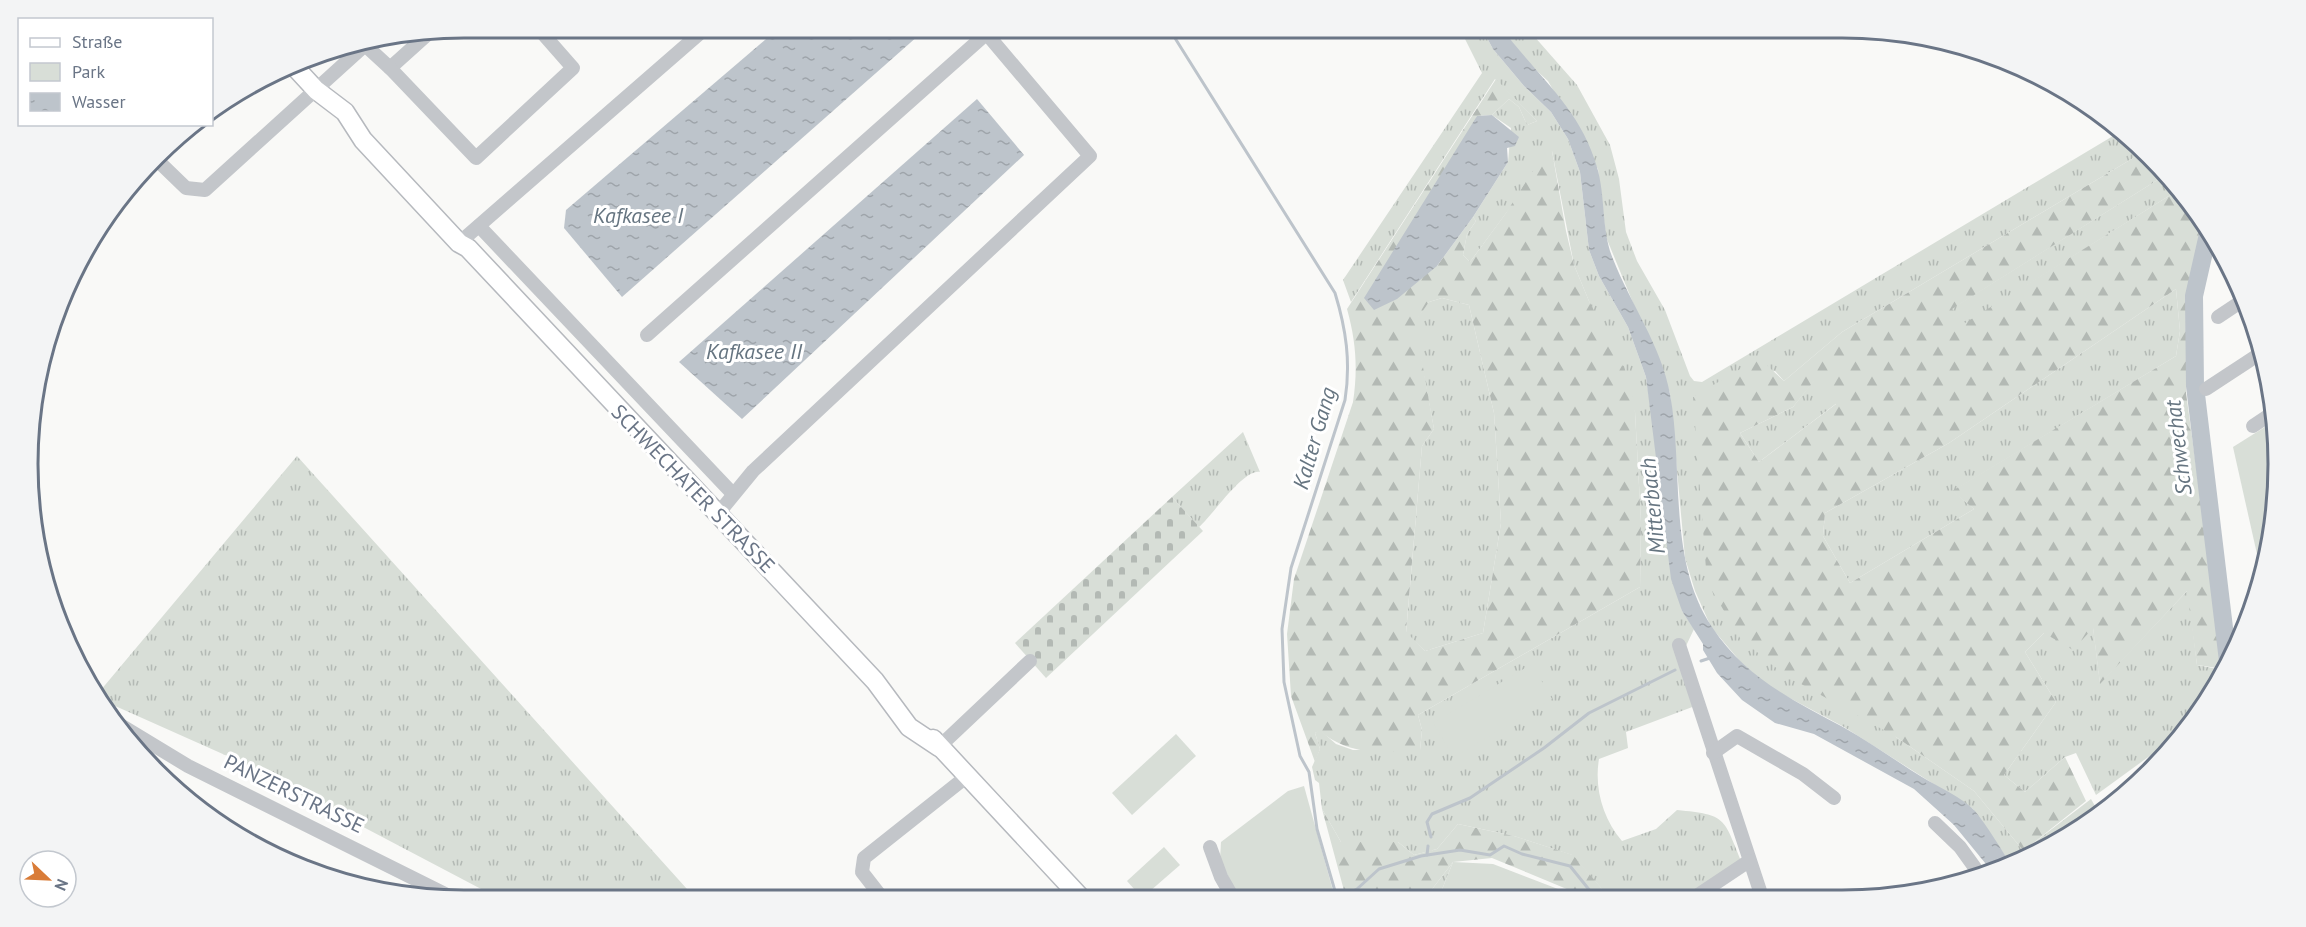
<svg xmlns="http://www.w3.org/2000/svg" width="2306" height="927" viewBox="0 0 2306 927" font-family="'PT Sans',sans-serif">
  <style>
    .grass { fill: url(#grass-tufts) }
    .forest { fill: url(#forest-firs); fill-rule: evenodd }
    .cemetery { fill: url(#cemetery-stones) }
    .green { fill: #d8ded7 }
    .water { fill: url(#water-ripples) }
    .lines { fill: none; stroke-linecap: round; stroke-linejoin: round }
    .stream { stroke: #bdc4cb; stroke-width: 3 }
    .river { stroke: #bdc4cb; stroke-width: 18 }
    .major-casing { stroke: #b6b9be; stroke-width: 21 }
    .minor { stroke: #c3c6ca; stroke-width: 14 }
    .major { stroke: #fff; stroke-width: 18 }
    .labels { text-anchor: middle; stroke-width: 6; stroke-linejoin: round; paint-order: stroke }
    .street-label { font-size: 21px; fill: #6a7586; stroke: #fff }
    .water-label { font-size: 22px; font-style: italic; fill: #667581; stroke: #fff }
    .rim { fill: none; stroke: #6a7586; stroke-width: 3 }
  </style>
  <defs>
    <pattern id="grass-tufts" width="24" height="20" patternUnits="userSpaceOnUse" patternTransform="scale(1.5)"><rect width="24" height="20" fill="#d8ded7"/><path d="M3 7l-1-3M5 7V3M7 7l1-3M15 17l-1-3M17 17v-4M19 17l1-3" fill="none" stroke="#b3b9b4"/></pattern>
    <pattern id="forest-firs" width="22" height="20" patternUnits="userSpaceOnUse" patternTransform="scale(1.5)"><rect width="22" height="20" fill="#d8ded7"/><path d="M5 1l3.5 6h-7zM16 11l3.5 6h-7z" fill="#b3b9b4"/></pattern>
    <pattern id="cemetery-stones" width="16" height="16" patternUnits="userSpaceOnUse" patternTransform="scale(1.5)"><rect width="16" height="16" fill="#d8ded7"/><path d="M2 7V4a2 2 0 0 1 4 0v3zM10 15v-3a2 2 0 0 1 4 0v3z" fill="#b3b9b4"/></pattern>
    <pattern id="water-ripples" width="26" height="14" patternUnits="userSpaceOnUse" patternTransform="scale(1.5)"><rect width="26" height="14" fill="#bdc4cb"/><path d="M2 4q2-2 4 0t4 0M15 11q2-2 4 0t4 0" fill="none" stroke="#9ea4aa"/></pattern>
  </defs>
  <rect width="100%" height="100%" fill="#f9f9f7"/>
  <g class="grass">
    <path d="M1459,27H1481L1493,49L1524,86L1551,112L1568,139L1580,172L1589,250L1599,276L1628,327L1646,377L1682,611L1694,629L1686,646L1695,706L1626,732L1628,748L1599,759C1594,788 1603,819 1622,841L1656,829L1677,810C1727,815 1723,817 1742,863L1688,897H1609L1572,855L1514,836L1458,824L1437,849L1414,855L1398,842H1341L1322,809L1319,783L1315,780L1312,767L1320,749L1315,733L1320,730L1336,744L1353,750H1420L1422,730L1418,715L1640,587L1641,522L1635,412L1574,265L1552,151L1470,262L1463,255L1467,234L1476,221L1473,217L1508,162L1511,128L1492,115L1509,99L1519,107L1527,125L1537,121L1495,79L1351,302L1343,280L1482,73Z"/>
    <path d="M1501,27H1526L1577,85L1610,145L1619,179L1626,232L1637,261L1665,310L1690,376L1694,381L1702,382L2123,130L2145,151L1842,332L1784,381L1775,371L1693,397L1896,737L1974,791L2022,849L2027,848L2091,799L2099,813L2035,855L2010,863L1973,809L1844,727L1767,686L1739,660L1711,627L1695,591L1685,558L1670,393L1606,237L1598,169L1548,81L1525,60Z"/>
    <path d="M2167,174L2180,189L1965,324L1951,309Z"/>
    <path d="M2176,289L2180,331L2176,356L1953,491L1974,509L1850,583L1823,536L1825,513L1949,443Z"/>
    <path d="M1442,298L1469,305L1494,413L1501,523L1483,633L1425,651L1406,633L1422,446L1434,429L1414,322L1429,302Z"/>
    <path d="M1815,379L1837,403L1759,462L1740,433L1793,407Z"/>
    <path d="M1243,432L1260,472C1243,469 1213,515 1199,527L1172,497Z"/>
    <path d="M297,456L696,899L502,900L234,759L95,697Z"/>
    <path d="M2188,590L2197,665L2223,670L2206,706L2184,731L2096,795L2076,753L2065,757L2025,792L2004,775L2056,702L2025,652L2044,633L2093,627L2100,683Z"/>
    <path d="M1453,862L1439,897H1426Z"/>
  </g>
  <g class="forest">
    <path d="M1496,79L1537,121L1527,125L1519,107L1509,99L1492,115L1477,116L1437,266L1473,217L1476,221L1467,234L1463,255L1470,262L1506,213L1545,152L1552,151L1566,231L1574,265L1589,301L1631,382L1635,412L1641,522L1640,587L1418,715L1422,730L1420,750C1382,753 1350,756 1320,731L1315,733L1320,749L1315,762L1291,696L1287,634L1294,579L1353,402C1358,369 1356,341 1347,309ZM1442,298L1469,305L1494,413L1501,523L1483,633L1425,651L1406,632L1422,446L1434,429L1415,322L1429,302Z"/>
    <path d="M2145,151L2167,174L1952,309L1965,323L2180,189L2203,221L2189,300L2186,393L2224,669L2197,665L2187,591L2100,684L2093,628L2073,650L2044,633L2025,652L2056,702L2004,775L2025,792L2065,757L2086,801L2027,848L2022,849L1974,791L1896,737L1785,675L1740,638L1707,582L1693,397L1759,358L1784,381L1842,332ZM2176,289L2180,331L2176,356L1952,491L1974,509L1850,583L1823,536L1825,513L1949,443ZM1815,380L1836,404L1759,462L1740,433L1793,407Z"/>
    <path d="M1322,809L1341,842H1398L1414,855L1437,849L1458,824L1514,836L1573,855L1609,897H1586L1492,858L1453,862L1426,897L1346,898Z"/>
  </g>
  <path class="cemetery" d="M1172,497L1203,531L1046,678L1015,643Z"/>
  <g class="green">
    <path d="M2276,420C2283,465 2277,515 2266,559L2259,563L2233,447Z"/>
    <path d="M1532,664L1552,699L1454,757L1433,723Z"/>
    <path d="M1176,734L1196,756L1132,815L1112,793Z"/>
    <path d="M1304,786L1335,898H1239L1220,860L1221,842L1288,791Z"/>
    <path d="M1164,847L1180,865L1142,898L1127,881Z"/>
    <path d="M1453,862L1493,864L1579,897H1439Z"/>
  </g>
  <g class="water">
    <path d="M780,27L927,28L622,297L564,228L566,210Z"/>
    <path d="M1481,27H1501C1536,75 1580,107 1597,167C1606,198 1601,230 1613,259C1631,305 1661,345 1670,394C1684,469 1667,560 1712,627C1746,678 1791,699 1843,727C1870,742 1896,761 1922,777C1938,787 1962,797 1975,811C1988,827 1999,846 2010,863L1990,869L1954,825L1914,789L1814,734L1775,723L1742,700L1717,673L1703,650V644L1682,611L1671,579L1646,377L1628,327L1599,276L1589,250L1580,172L1568,139L1551,112L1524,86L1493,49Z"/>
    <path d="M977,99L1024,155L742,419L679,362Z"/>
    <path d="M1492,115L1519,137L1515,146L1507,148L1508,162L1473,217L1437,266L1397,299L1374,310L1364,298L1477,116Z"/>
  </g>
  <g class="lines">
    <g class="stream">
      <path d="M1168,27L1335,293C1346,329 1351,362 1345,400L1291,568L1282,629L1284,682L1300,756L1309,772L1317,829L1337,898"/>
      <path d="M1701,661L1710,658"/>
      <path d="M1431,837L1427,822L1432,814L1470,798L1544,748L1589,713L1675,670"/>
      <path d="M1427,855L1428,846"/>
      <path d="M1340,898L1357,889L1379,869L1421,856L1460,850L1490,855L1504,846L1522,854L1570,866L1595,897"/>
    </g>
    <path class="river" d="M2209,230L2194,296L2195,386L2228,661"/>
    <g class="major-casing">
      <g id="major">
        <path d="M292,64L316,90L345,112L363,140L459,243L468,248L875,681L909,727L939,747"/>
        <path d="M933,739L1081,898"/>
      </g>
    </g>
    <g class="minor">
      <path d="M390,68L430,32"/>
      <path d="M156,159L186,188L205,190L365,45L390,68L476,158L573,68L537,27"/>
      <path d="M479,226L733,494"/>
      <path d="M459,243L707,27"/>
      <path d="M2218,317L2245,299"/>
      <path d="M647,335L987,33"/>
      <path d="M2206,389L2264,351"/>
      <path d="M2253,426L2274,412"/>
      <path d="M717,515L753,471L1090,156L981,27"/>
      <path d="M1679,645L1762,897"/>
      <path d="M117,723L188,766L455,899"/>
      <path d="M939,747L1030,661"/>
      <path d="M1713,753L1737,736L1803,774L1834,798"/>
      <path d="M1935,823L1960,847L1978,872"/>
      <path d="M1210,847L1221,877L1233,898"/>
      <path d="M1695,897L1749,861"/>
      <path d="M883,899L862,872L864,858L966,777"/>
    </g>
    <use href="#major" class="major"/>
  </g>
  <g class="labels">
    <g class="street-label">
      <text transform="translate(693 489) rotate(46)" y="7">SCHWECHATER STRASSE</text>
      <text transform="translate(294 794) rotate(26)" y="7">PANZERSTRASSE</text>
    </g>
    <g class="water-label">
      <text x="638" y="223">Kafkasee I</text>
      <text x="754" y="359">Kafkasee II</text>
      <text transform="translate(1314 438) rotate(-74)" y="8">Kalter Gang</text>
      <text transform="translate(2178 448) rotate(-97)" y="8">Schwechat</text>
      <text transform="translate(1652 506) rotate(-96)" y="8">Mitterbach</text>
    </g>
  </g>
  <path d="M0 0H2306V927H0ZM464 38H1842A426 426 0 0 1 2268 464V464A426 426 0 0 1 1842 890H464A426 426 0 0 1 38 464V464A426 426 0 0 1 464 38Z" fill="#f3f4f5" fill-rule="evenodd"/>
  <path class="rim" d="M464 38H1842A426 426 0 0 1 2268 464V464A426 426 0 0 1 1842 890H464A426 426 0 0 1 38 464V464A426 426 0 0 1 464 38Z"/>
  <rect x="18" y="18" width="195" height="108" fill="#ffffff" stroke="#c3c8cf" stroke-width="1.5"/>
  <rect x="30" y="38" width="30" height="9" fill="#ffffff" stroke="#c3c8cf" stroke-width="1.5"/>
  <text x="72" y="48" font-size="18" fill="#6a7586">Straße</text>
  <rect x="30" y="63" width="30" height="18" fill="#d8ded7" stroke="#c3c8cf" stroke-width="1.5"/>
  <text x="72" y="78" font-size="18" fill="#6a7586">Park</text>
  <rect x="30" y="93" width="30" height="18" fill="url(#water-ripples)" stroke="#c3c8cf" stroke-width="1.5"/>
  <text x="72" y="108" font-size="18" fill="#6a7586">Wasser</text>
  <g transform="translate(48 879) rotate(113)"><circle r="28" fill="#ffffff" stroke="#c3c8cf" stroke-width="1.5"/>
  <path d="M0-4.5L10 22L0 15L-10 22Z" fill="#d97c38"/>
  <text y="-9" font-size="16" font-weight="bold" text-anchor="middle" fill="#6a7586">N</text>
  </g>
</svg>
